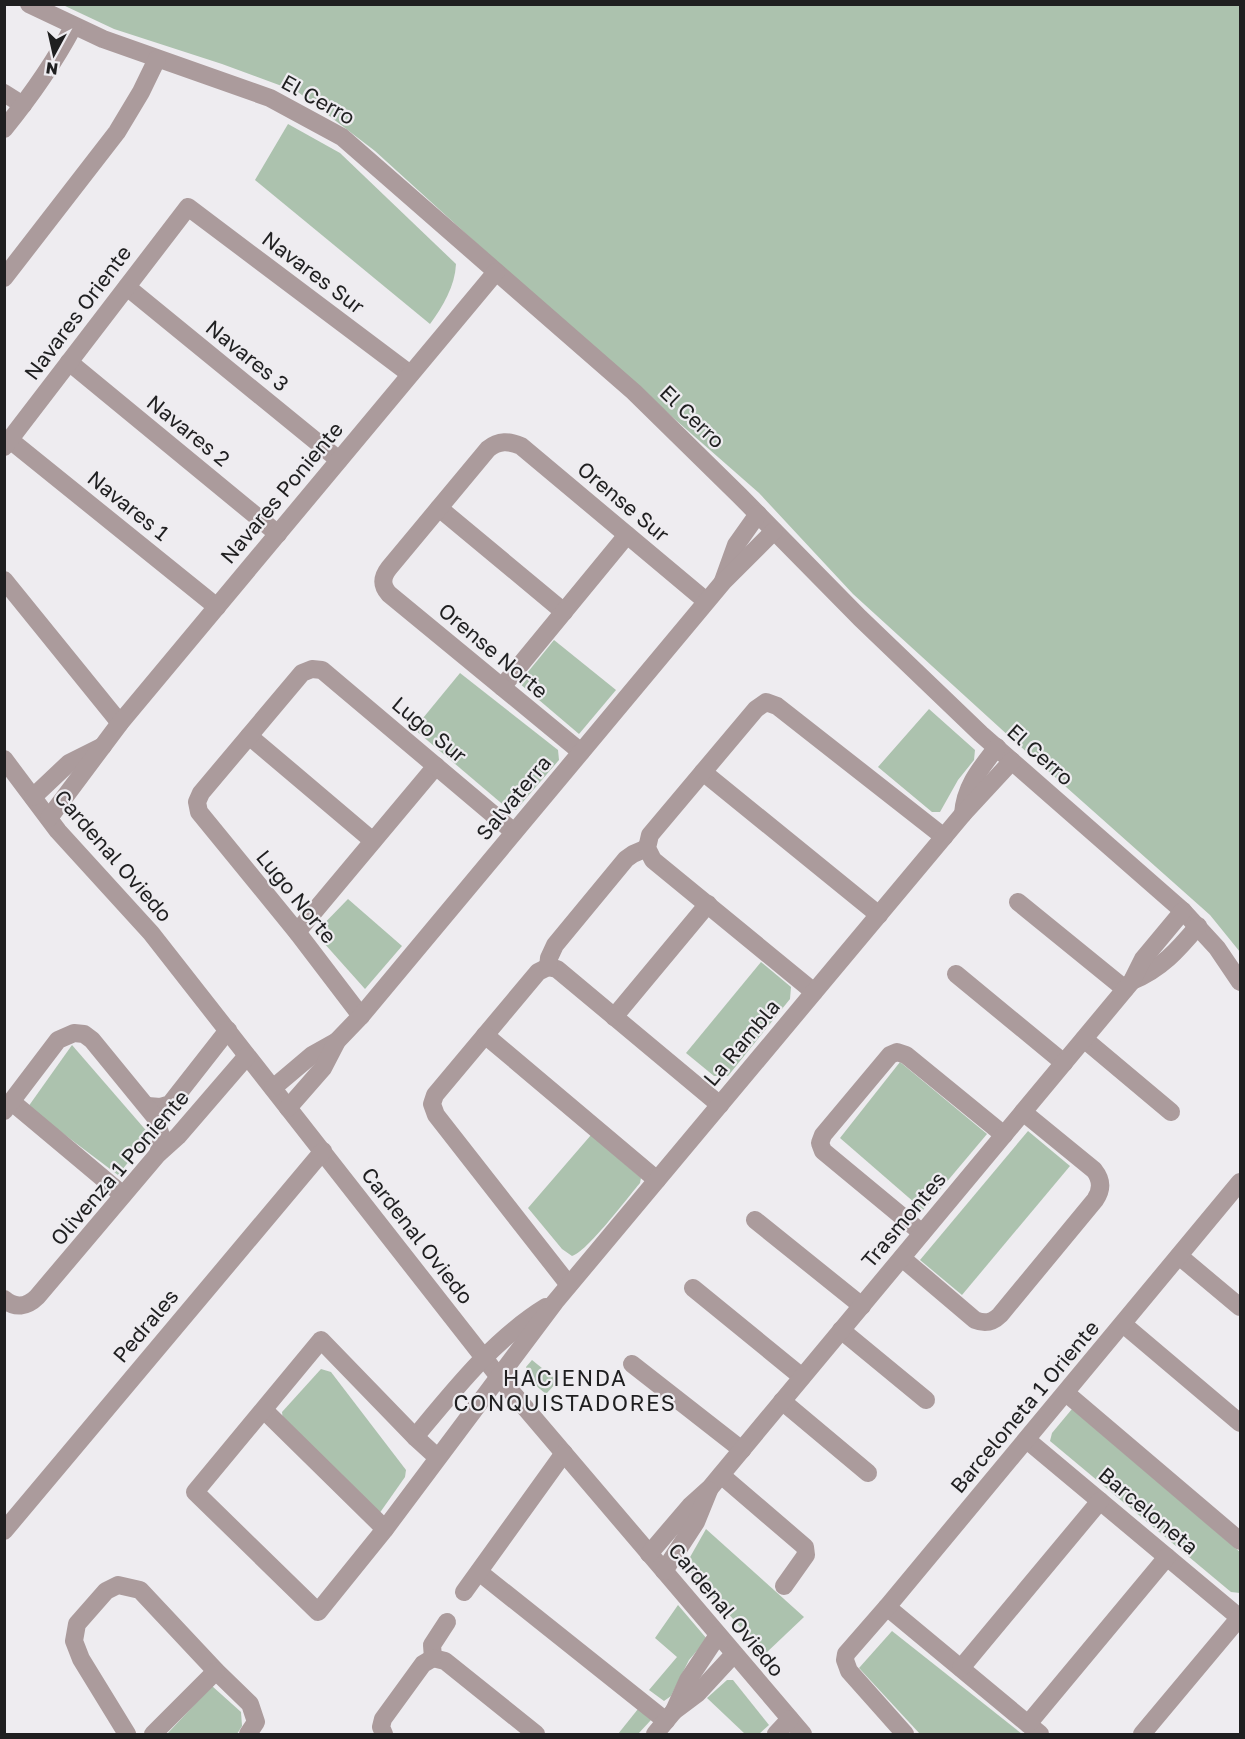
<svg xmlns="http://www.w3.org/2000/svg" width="1245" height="1739" viewBox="0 0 1245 1739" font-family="'Golos Text',sans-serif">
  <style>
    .green { fill: #acc2ae }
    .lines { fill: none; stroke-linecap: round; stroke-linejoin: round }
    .minor { stroke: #ab9b9c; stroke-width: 18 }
    .labels { text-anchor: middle; stroke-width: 4.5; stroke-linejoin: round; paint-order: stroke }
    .street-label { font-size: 21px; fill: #1f1f20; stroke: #eeecf0 }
    .neighbourhood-label { font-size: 22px; letter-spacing: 1.5px; fill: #1f1f20; stroke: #eeecf0 }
  </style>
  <rect width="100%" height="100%" fill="#eeecf0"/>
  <g class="green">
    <path d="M63,5H1240V952L1210,915L1011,738L853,594L759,493L540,301L375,151L298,92L222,64L114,29Z"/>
    <path d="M288,124L340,153L456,264C455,286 443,306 430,324L255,180Z"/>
    <path d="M554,640L616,690L579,734L519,683Z"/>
    <path d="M460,673L558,750L559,760L516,810L507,808L414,729Z"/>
    <path d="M929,709L975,750L974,760L958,780L940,812H932L878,767Z"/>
    <path d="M348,899L402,946L365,989L315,933Z"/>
    <path d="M761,962L791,987L790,999L728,1076H714L686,1053Z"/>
    <path d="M72,1045L150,1135L118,1175L28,1107Z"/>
    <path d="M900,1062L987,1134L923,1210L840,1138Z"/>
    <path d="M1028,1131L1070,1166L962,1295L920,1260Z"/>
    <path d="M591,1135L641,1178L640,1183C628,1197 586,1253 572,1256L562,1249L528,1208Z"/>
    <path d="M532,1360L558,1381L546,1394L528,1379L526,1367Z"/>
    <path d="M321,1369L331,1372L406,1470L405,1477L379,1514L283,1421L282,1412Z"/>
    <path d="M1072,1409L1240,1552V1593L1231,1592L1050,1441L1052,1433Z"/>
    <path d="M706,1529L804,1617L765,1654L685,1566Z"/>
    <path d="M678,1605L707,1639L689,1660L671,1696L664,1701L649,1690L677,1657L655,1638Z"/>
    <path d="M892,1631L1022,1734H920L859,1668Z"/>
    <path d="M727,1680H733L769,1725L759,1734H745L707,1698Z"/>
    <path d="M212,1686L241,1712L242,1726L237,1734H167Z"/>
    <path d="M638,1709L651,1720L638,1734H618Z"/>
  </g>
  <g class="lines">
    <g class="minor">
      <path d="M29,4L103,39L270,98L342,137L634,392L740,496L860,618L981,734L1183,911L1217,948L1240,982"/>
      <path d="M4,93L23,105"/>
      <path d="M4,129C30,97 54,63 73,27"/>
      <path d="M4,278L117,132L141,92L157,59"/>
      <path d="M127,287L339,460"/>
      <path d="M69,362L278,534"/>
      <path d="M10,440L217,607"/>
      <path d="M4,447L188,207L410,374"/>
      <path d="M439,508L564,612"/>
      <path d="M4,580L120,723"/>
      <path d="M723,581L736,545L758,514"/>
      <path d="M502,687L627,535"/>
      <path d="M249,736L373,841"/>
      <path d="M581,752L389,594C381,585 382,577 389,568L488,449C499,440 509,441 521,446L706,601"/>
      <path d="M4,759L58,831L151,933L499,1377L803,1734"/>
      <path d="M703,772L879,915"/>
      <path d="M33,797L69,763L103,746"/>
      <path d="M963,814C965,786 980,769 997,747"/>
      <path d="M49,818L120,723L496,272"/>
      <path d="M1018,902L1125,989"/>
      <path d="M297,932L436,766"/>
      <path d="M548,967L538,972L435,1095L432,1104L436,1115L569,1285"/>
      <path d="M548,967L557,969L720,1105"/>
      <path d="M548,967L549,958L555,945L626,859L633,854L647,848"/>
      <path d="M956,974L1064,1063"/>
      <path d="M1132,981C1161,969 1178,950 1198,926"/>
      <path d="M814,992L653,860L647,848L650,835L756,709L766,702L777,706L944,837"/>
      <path d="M361,1016L297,932L199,812L197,802L201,793L302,673L312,669L322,670L514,832"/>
      <path d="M614,1017L708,904"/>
      <path d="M485,1035L657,1180"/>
      <path d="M1084,1039L1171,1112"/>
      <path d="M273,1088L312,1055L337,1041"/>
      <path d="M12,1102L123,1195"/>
      <path d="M148,1106L160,1107L170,1104L228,1030"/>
      <path d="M288,1108L323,1068L337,1041L361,1016L723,582L774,531"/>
      <path d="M4,1111L58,1040L74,1033L84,1034L92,1040L155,1117L162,1139L158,1154"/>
      <path d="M755,1220L862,1306"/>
      <path d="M922,1233L823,1151L820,1143L823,1135L890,1055L897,1052L906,1055L1004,1135"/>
      <path d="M1179,1256L1240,1307"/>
      <path d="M902,1258L975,1320C985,1324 992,1323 1000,1315L1095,1200C1102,1190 1102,1180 1094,1170L1023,1112"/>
      <path d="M693,1288L802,1377"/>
      <path d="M4,1299C15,1309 27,1307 37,1297L158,1154L178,1136L247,1056"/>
      <path d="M1123,1324L1240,1423"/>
      <path d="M841,1330L926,1400"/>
      <path d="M632,1364L742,1450"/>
      <path d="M1066,1393L1240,1541"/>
      <path d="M782,1401L868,1473"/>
      <path d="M264,1410L385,1529"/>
      <path d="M415,1437C454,1390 494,1339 546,1307"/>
      <path d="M1027,1440L1240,1618"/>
      <path d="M437,1457L415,1437L321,1340L195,1492L318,1612L385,1529L555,1302L963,814L1012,761"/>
      <path d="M721,1475L805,1547L806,1555L784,1586"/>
      <path d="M4,1531L323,1151"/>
      <path d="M649,1554L690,1506L710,1488L1132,981L1143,959L1183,911"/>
      <path d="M664,1571L696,1522L709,1490"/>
      <path d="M479,1572L666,1721"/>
      <path d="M464,1592L564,1453"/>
      <path d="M887,1607L1040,1734"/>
      <path d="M433,1658L445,1661L536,1734"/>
      <path d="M433,1658L432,1645L447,1622"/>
      <path d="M961,1668L1100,1501"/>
      <path d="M674,1711L688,1680L718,1635"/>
      <path d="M1028,1724L1167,1557"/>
      <path d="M127,1734L81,1659L74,1641L77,1624L106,1591L118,1585L140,1590L216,1671L250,1704L256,1722L248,1734"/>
      <path d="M153,1734L216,1671"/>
      <path d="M384,1734L381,1727L383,1719L423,1664L433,1658"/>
      <path d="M655,1734L674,1711L698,1693L734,1654"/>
      <path d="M776,1734L790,1719"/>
      <path d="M905,1734L849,1671L845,1660L846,1654L887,1607L1240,1182"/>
      <path d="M1142,1734L1240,1617"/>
    </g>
  </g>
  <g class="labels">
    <g class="street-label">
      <text transform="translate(318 100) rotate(29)" y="7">El Cerro</text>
      <text transform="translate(313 273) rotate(37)" y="7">Navares Sur</text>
      <text transform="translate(78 313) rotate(-53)" y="7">Navares Oriente</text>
      <text transform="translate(247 356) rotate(39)" y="7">Navares 3</text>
      <text transform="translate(692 417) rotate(44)" y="7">El Cerro</text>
      <text transform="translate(188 431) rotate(39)" y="7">Navares 2</text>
      <text transform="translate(282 493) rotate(-50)" y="7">Navares Poniente</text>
      <text transform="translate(623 502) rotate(40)" y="7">Orense Sur</text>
      <text transform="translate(128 506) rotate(39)" y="7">Navares 1</text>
      <text transform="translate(493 651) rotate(40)" y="7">Orense Norte</text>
      <text transform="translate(429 730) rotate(40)" y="7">Lugo Sur</text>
      <text transform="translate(1040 755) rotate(42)" y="7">El Cerro</text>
      <text transform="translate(514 798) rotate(-50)" y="7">Salvaterra</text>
      <text transform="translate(113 856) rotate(49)" y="7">Cardenal Oviedo</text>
      <text transform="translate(296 897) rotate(51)" y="7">Lugo Norte</text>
      <text transform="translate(742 1043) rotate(-50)" y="7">La Rambla</text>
      <text transform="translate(120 1168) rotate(-49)" y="7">Olivenza 1 Poniente</text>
      <text transform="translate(904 1220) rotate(-50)" y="7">Trasmontes</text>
      <text transform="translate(417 1236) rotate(52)" y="7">Cardenal Oviedo</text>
      <text transform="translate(146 1326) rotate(-50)" y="7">Pedrales</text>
      <text transform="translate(1025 1407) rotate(-50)" y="7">Barceloneta 1 Oriente</text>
      <text transform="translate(1148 1511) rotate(40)" y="7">Barceloneta</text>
      <text transform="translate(726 1610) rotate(50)" y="7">Cardenal Oviedo</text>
    </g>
    <g class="neighbourhood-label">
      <text x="565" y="1386">HACIENDA<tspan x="565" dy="25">CONQUISTADORES</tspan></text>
    </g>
  </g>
  <rect width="1245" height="1739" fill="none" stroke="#1f1f20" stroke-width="12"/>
  <g transform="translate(54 54) rotate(188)" stroke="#eeecf0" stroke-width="4.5" paint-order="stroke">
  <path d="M0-4.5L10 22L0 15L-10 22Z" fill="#1f1f20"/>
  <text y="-9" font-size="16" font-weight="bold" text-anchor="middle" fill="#1f1f20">N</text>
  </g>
</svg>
